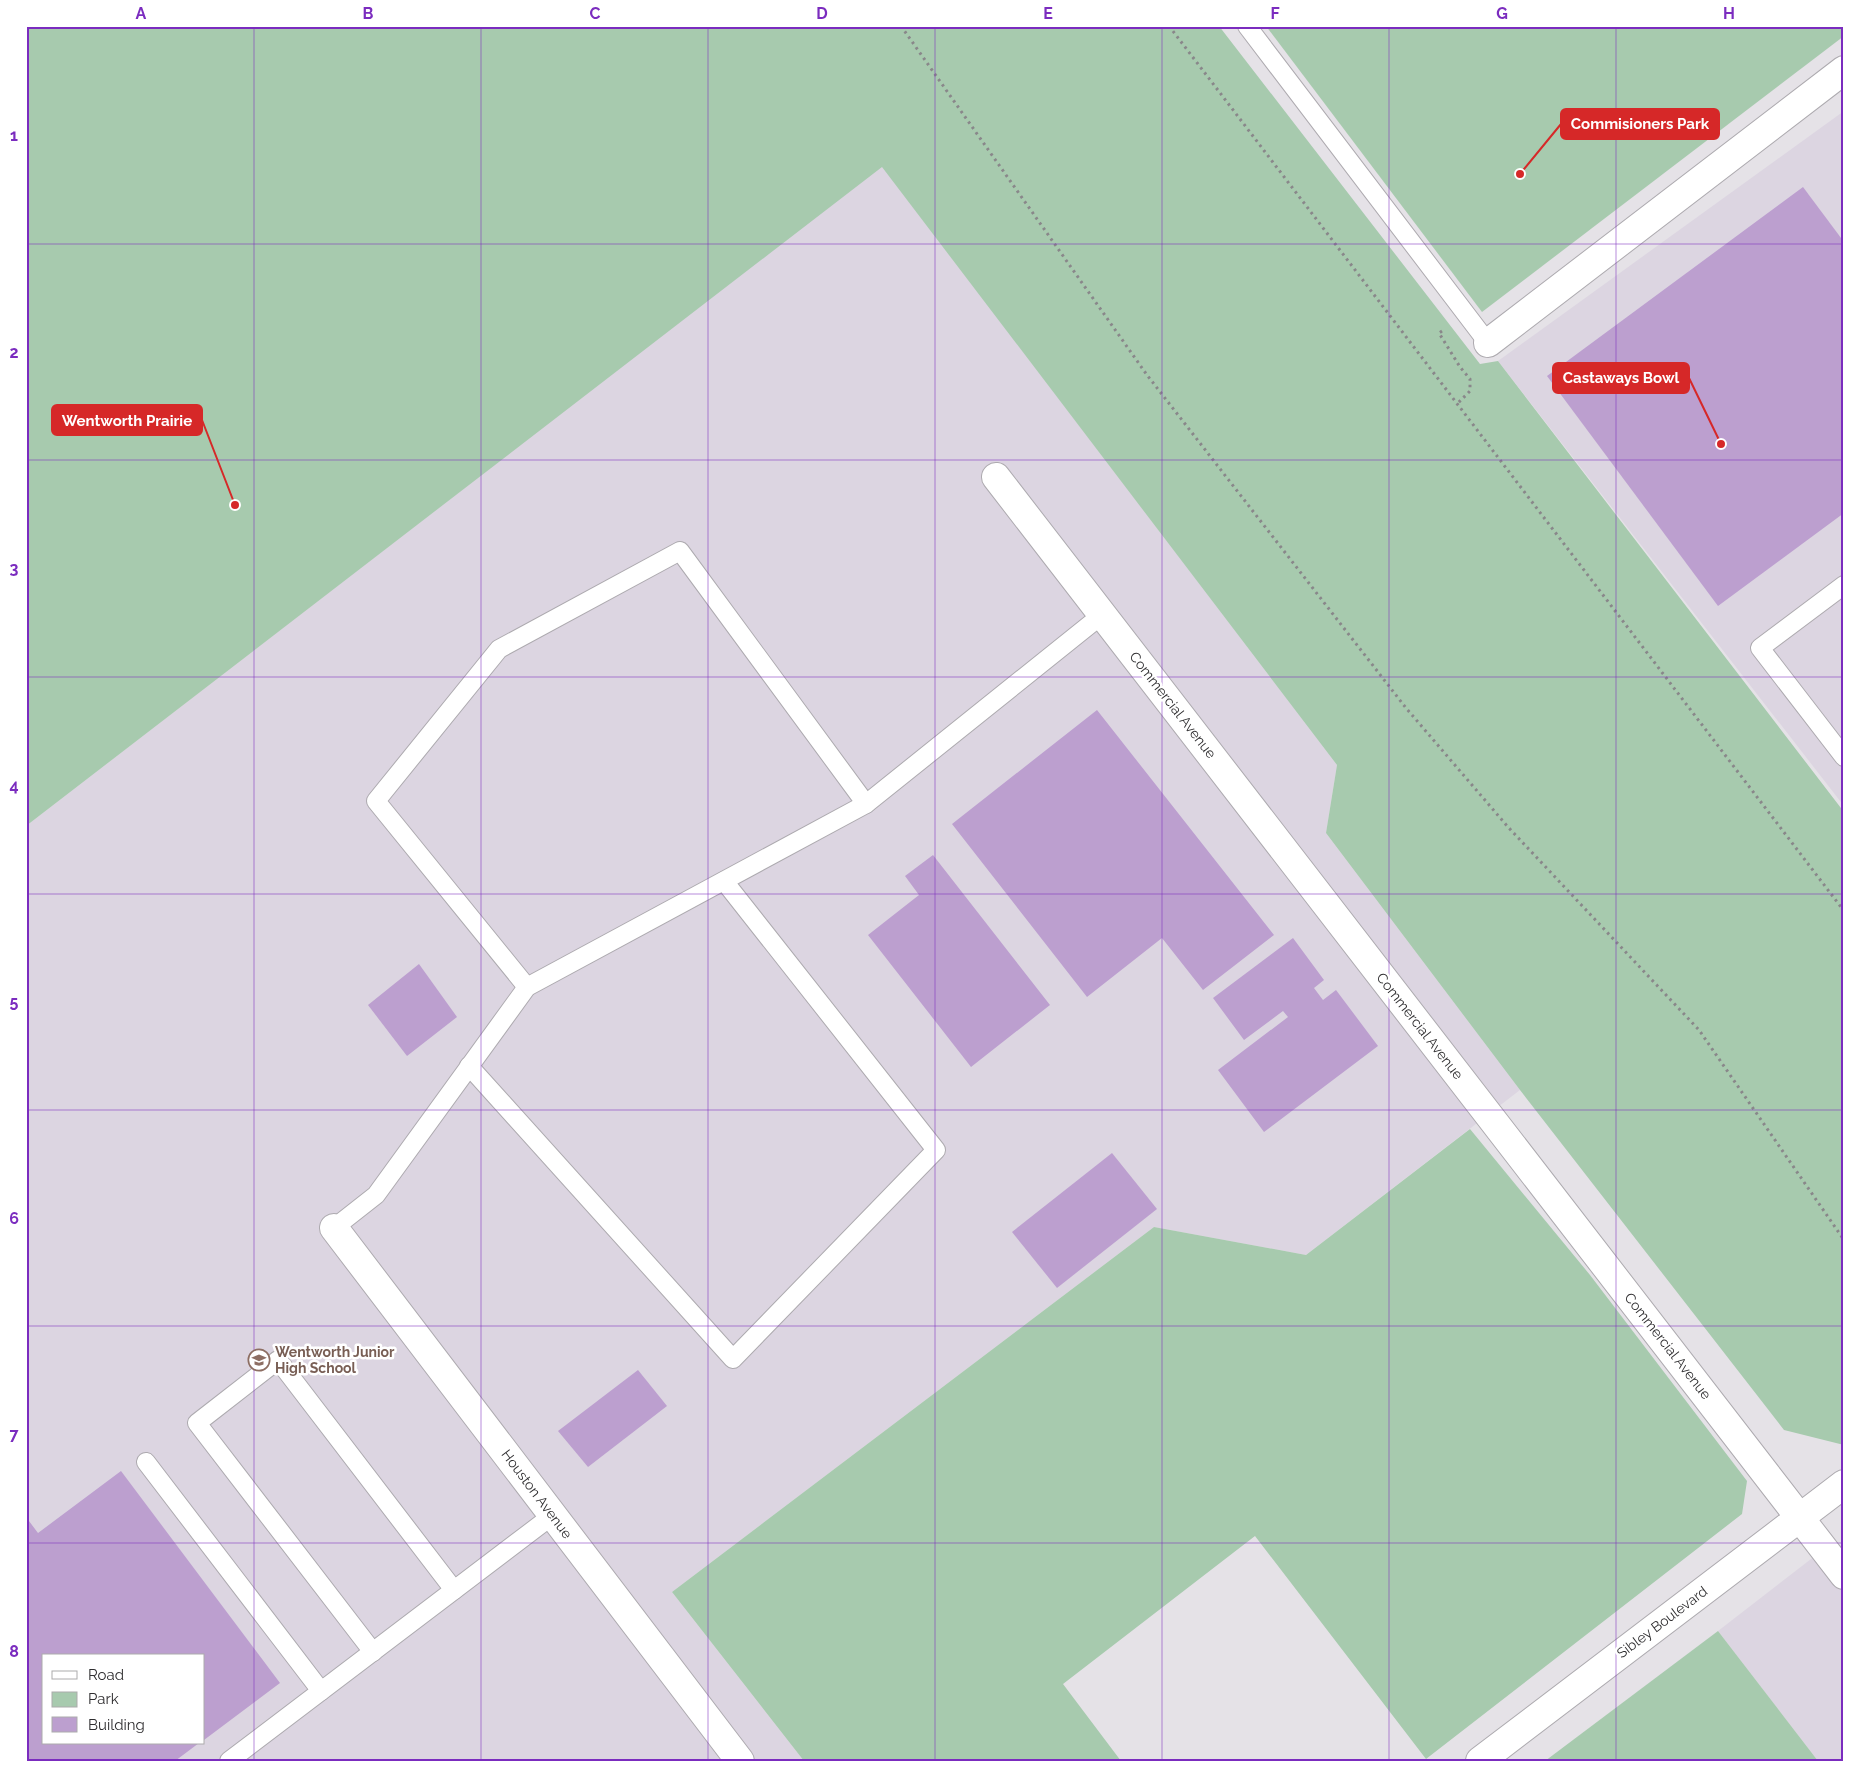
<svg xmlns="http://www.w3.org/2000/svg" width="1870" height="1787" viewBox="0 0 1870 1787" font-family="Raleway,sans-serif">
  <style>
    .built { fill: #dcd5e1; fill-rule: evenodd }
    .green { fill: #a7caae }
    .building { fill: #bc9fcf }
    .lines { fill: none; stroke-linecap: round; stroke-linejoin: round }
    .lane-casing { stroke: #adaaaf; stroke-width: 20 }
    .street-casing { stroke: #adaaaf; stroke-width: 30 }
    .secondary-casing { stroke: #adaaaf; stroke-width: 30 }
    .path { stroke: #89878a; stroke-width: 3; stroke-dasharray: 2.5 4; stroke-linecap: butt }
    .lane { stroke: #fff; stroke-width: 18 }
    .street { stroke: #fff; stroke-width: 28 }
    .secondary { stroke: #fff; stroke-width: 28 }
    .grid { fill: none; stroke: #7b2cbf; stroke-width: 1; stroke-opacity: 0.55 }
    .labels { text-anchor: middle; stroke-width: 5; stroke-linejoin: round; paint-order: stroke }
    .street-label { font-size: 14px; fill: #2f2e30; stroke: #fff }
    .education-label { font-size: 14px; font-weight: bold; fill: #785e54; stroke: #fff; text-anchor: start }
    .leader { fill: none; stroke: #d62828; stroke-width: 2 }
    .callout-dot { fill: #d62828; stroke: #fff; stroke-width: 2 }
    .callout { fill: #d62828; stroke: #d62828; stroke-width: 2 }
    .callout-label { font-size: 15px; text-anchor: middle; font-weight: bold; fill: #fff }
    .neatline { fill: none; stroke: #7b2cbf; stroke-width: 2 }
    .grid-label { font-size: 16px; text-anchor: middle; font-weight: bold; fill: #7b2cbf }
  </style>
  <rect width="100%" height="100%" fill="#e5e2e7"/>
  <g class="built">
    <path d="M1844,111V806L1498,361Z"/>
    <path d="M882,166L1337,765L1326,833L1520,1090L1306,1255L1154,1227L672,1592L804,1761H26V826ZM44,1656H204V1743H44Z"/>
    <path d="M1824,1549L1844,1575V1761H1818L1718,1631Z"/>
  </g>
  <g class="green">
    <path d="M26,26H1219L1480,364L1498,361L1844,812V1445L1784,1430L1520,1090L1326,833L1337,765L882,167L26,826Z"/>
    <path d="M1266,26H1844V36L1482,312Z"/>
    <path d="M1470,1129L1590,1275L1747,1481L1742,1514L1426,1759L1255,1536L1063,1684L1121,1761H804L672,1592L1154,1227L1306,1255Z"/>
    <path d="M1718,1631L1818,1761H1545Z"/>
  </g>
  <g class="building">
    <path d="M1803,187L1844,242V513L1718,606L1547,376Z"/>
    <path d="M1097,710L1274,935L1203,990L1162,938L1087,997L952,824Z"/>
    <path d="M933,855L1050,1005L971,1067L868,935L919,895L905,876Z"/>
    <path d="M1293,938L1324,980L1314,988L1323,1000L1336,990L1378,1046L1264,1132L1218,1070L1288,1017L1283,1011L1244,1040L1213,998Z"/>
    <path d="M419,964L457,1017L407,1056L368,1005Z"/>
    <path d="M1112,1153L1157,1209L1057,1288L1012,1232Z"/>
    <path d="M638,1370L667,1406L588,1467L558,1431Z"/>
    <path d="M121,1471L280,1683L204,1740V1656H44V1743H199L175,1761H26V1517L38,1533Z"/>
  </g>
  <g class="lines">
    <g class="lane-casing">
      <g id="lane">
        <path d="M1247,26L1488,343"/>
        <path d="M1844,585L1760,648L1844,757"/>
        <path d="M527,987L376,801L499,649L680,551L866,804"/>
        <path d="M469,1066L733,1359L936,1150L724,881"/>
        <path d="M334,1228L376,1195L527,987L866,804L1103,614"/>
        <path d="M146,1462L321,1691"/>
        <path d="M373,1652L197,1423L278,1360L454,1590"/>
        <path d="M229,1761L553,1515"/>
      </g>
    </g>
    <g class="street-casing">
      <g id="street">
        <path d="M1488,343L1844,70"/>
        <path d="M996,477L1844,1575"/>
        <path d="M334,1228L740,1761"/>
      </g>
    </g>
    <g class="secondary-casing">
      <path id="secondary" d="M1480,1761L1844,1484"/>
    </g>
    <g class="path">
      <path d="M901,26L1147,375L1406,708L1508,827L1699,1030L1844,1240"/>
      <path d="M1169,26L1844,911"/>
      <path d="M1442,331L1439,333L1460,367L1470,379V391L1457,404"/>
    </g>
    <use href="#lane" class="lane"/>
    <use href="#street" class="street"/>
    <use href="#secondary" class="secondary"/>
  </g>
  <path class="grid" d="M254,26V1761M481,26V1761M708,26V1761M935,26V1761M1162,26V1761M1389,26V1761M1616,26V1761M26,244H1844M26,460H1844M26,677H1844M26,894H1844M26,1110H1844M26,1326H1844M26,1543H1844"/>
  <defs>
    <g id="school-ring" transform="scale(1.125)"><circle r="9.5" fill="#fff" stroke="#8d6e63" stroke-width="1.5"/><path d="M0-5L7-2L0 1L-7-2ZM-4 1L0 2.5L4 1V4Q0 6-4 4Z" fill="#8d6e63"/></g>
  </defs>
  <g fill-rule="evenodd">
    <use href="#school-ring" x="259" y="1360"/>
  </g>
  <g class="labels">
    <g class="street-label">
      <text transform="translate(1173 705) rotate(52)" y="5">Commercial Avenue</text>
      <text transform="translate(1420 1026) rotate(52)" y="5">Commercial Avenue</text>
      <text transform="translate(1668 1346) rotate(52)" y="5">Commercial Avenue</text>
      <text transform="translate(537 1494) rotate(53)" y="5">Houston Avenue</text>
      <text transform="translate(1662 1622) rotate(-37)" y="5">Sibley Boulevard</text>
    </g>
    <g class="education-label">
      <text x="275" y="1357">Wentworth Junior<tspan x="275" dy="16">High School</tspan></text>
    </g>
  </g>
  <path class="leader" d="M1520 174L1561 124M1721 444L1689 378M235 505L202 420"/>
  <g class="callout-dot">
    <circle cx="1520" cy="174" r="5"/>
    <circle cx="1721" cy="444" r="5"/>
    <circle cx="235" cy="505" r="5"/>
  </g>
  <g class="callout">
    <rect x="1561" y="109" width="158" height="30" rx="5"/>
    <rect x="1553" y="363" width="136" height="30" rx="5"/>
    <rect x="52" y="405" width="150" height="30" rx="5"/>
  </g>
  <g class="callout-label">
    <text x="1640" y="129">Commisioners Park</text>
    <text x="1621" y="383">Castaways Bowl</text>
    <text x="127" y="426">Wentworth Prairie</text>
  </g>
  <rect width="1870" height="1787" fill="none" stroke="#ffffff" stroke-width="55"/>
  <rect x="42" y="1654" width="162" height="90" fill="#ffffff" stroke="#acabac"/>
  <rect x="52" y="1671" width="25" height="8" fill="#ffffff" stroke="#acabac"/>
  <text x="88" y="1680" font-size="15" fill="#2f2e30">Road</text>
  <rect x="52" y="1692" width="25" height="15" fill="#a7caae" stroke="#acabac"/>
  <text x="88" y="1704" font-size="15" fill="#2f2e30">Park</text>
  <rect x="52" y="1717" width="25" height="15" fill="#bc9fcf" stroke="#acabac"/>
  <text x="88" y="1730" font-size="15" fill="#2f2e30">Building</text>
  <rect x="28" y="28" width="1814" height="1732" class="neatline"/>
  <g class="grid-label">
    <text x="141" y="19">A</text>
    <text x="368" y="19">B</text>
    <text x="595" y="19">C</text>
    <text x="822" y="19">D</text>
    <text x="1048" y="19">E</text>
    <text x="1275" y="19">F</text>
    <text x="1502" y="19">G</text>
    <text x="1729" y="19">H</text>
    <text x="14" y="141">1</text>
    <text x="14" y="358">2</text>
    <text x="14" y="574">3</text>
    <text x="14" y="791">4</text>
    <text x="14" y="1007">5</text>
    <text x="14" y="1224">6</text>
    <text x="14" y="1440">7</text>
    <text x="14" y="1657">8</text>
  </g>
</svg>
